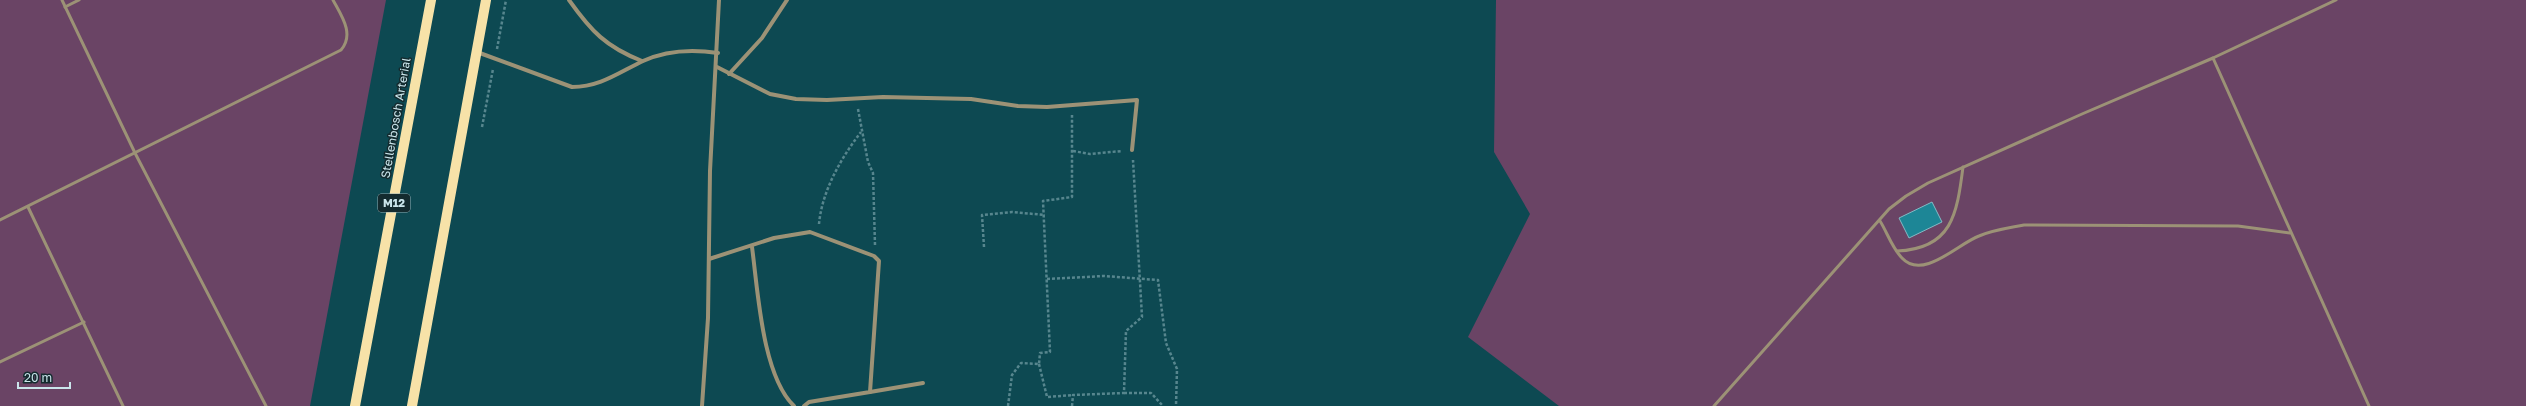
<svg xmlns="http://www.w3.org/2000/svg" width="2526" height="406" viewBox="0 0 2526 406" font-family="'Golos Text',sans-serif">
  <style>
    .green { fill: #6a4465 }
    .building { fill: #1d8696; stroke: #83bac5 }
    .lines { fill: none; stroke-linecap: round; stroke-linejoin: round }
    .path { stroke: #57868e; stroke-width: 2.5; stroke-dasharray: 3 2; stroke-linecap: butt }
    .service { stroke: #9c9276; stroke-width: 3 }
    .minor { stroke: #9c9276; stroke-width: 4 }
    .primary { stroke: #f7e2a8; stroke-width: 10 }
    .labels { text-anchor: middle; stroke-width: 3; stroke-linejoin: round; paint-order: stroke }
    .shield { fill: #142b2f; stroke: #93adb3; stroke-width: 1 }
    .shield-label { font-size: 11px; font-weight: bold; fill: #cae5eb }
    .street-label { font-size: 12px; fill: #cae5eb; stroke: #142b2f }
  </style>
  <rect width="100%" height="100%" fill="#0d4952"/>
  <g class="green">
    <path d="M0,0H386L310,406H0Z"/>
    <path d="M1496,0H2526V406H1559L1468,337L1530,214L1494,152Z"/>
  </g>
  <path class="building" d="M1932,202L1942,222L1909,238L1899,218Z"/>
  <g class="lines">
    <g class="path">
      <path d="M497,49L506,0"/>
      <path d="M858,109L868,162L873,173L875,245"/>
      <path d="M482,127L493,69"/>
      <path d="M1073,151L1090,154L1122,151"/>
      <path d="M819,224C822,191 841,158 861,132"/>
      <path d="M984,247L982,215L1012,212L1045,215"/>
      <path d="M1047,279L1104,276L1158,280L1166,343L1177,369L1176,406"/>
      <path d="M1039,364L1047,397L1073,395"/>
      <path d="M1124,393H1151L1163,406"/>
      <path d="M1008,406L1012,375L1021,363L1039,364L1040,353L1050,352L1043,201L1072,197V115"/>
      <path d="M1072,406L1073,395L1124,393L1126,331L1142,317L1133,160"/>
    </g>
    <g class="service">
      <path d="M62,0L135,153L266,406"/>
      <path d="M65,7L79,0"/>
      <path d="M2213,58L2336,0"/>
      <path d="M28,207L123,406"/>
      <path d="M0,220L341,50C355,34 341,15 333,0"/>
      <path d="M1880,221C1887,232 1892,248 1902,258C1923,281 1959,243 1979,236C1993,230 2009,228 2024,225L2238,226L2290,233"/>
      <path d="M1897,251C1952,249 1957,214 1963,167"/>
      <path d="M0,362L84,322"/>
      <path d="M1714,406L1889,209L1906,196L1928,183L2082,114L2213,58L2369,406"/>
    </g>
    <g class="minor">
      <path d="M569,0C591,31 606,47 642,61"/>
      <path d="M477,52L572,87C600,87 618,73 643,61C667,50 692,49 718,53"/>
      <path d="M717,67L770,94L796,99L827,100L883,97L971,99L1018,106L1047,107L1137,100L1132,150"/>
      <path d="M729,74L762,38L787,0"/>
      <path d="M752,247C758,291 762,375 794,406"/>
      <path d="M709,259L774,238L810,232L874,256L879,261L870,392L809,402L804,406"/>
      <path d="M870,392L923,383"/>
      <path d="M702,406L708,318L710,171L719,0"/>
    </g>
    <g class="primary">
      <path d="M355,406L431,0"/>
      <path d="M412,406L486,0"/>
    </g>
  </g>
  <g class="labels">
    <rect class="shield" x="378" y="194" width="32" height="18" rx="3"/>
    <g class="shield-label">
      <text x="394" y="207">M12</text>
    </g>
    <g class="street-label">
      <text transform="translate(396 118) rotate(-80)" y="4">Stellenbosch Arterial</text>
    </g>
  </g>
  <path d="M18 382v6h52v-6" fill="none" stroke="#cae5eb" stroke-width="2"/>
  <text x="24" y="382" font-size="12" fill="#cae5eb" stroke="#142b2f" stroke-width="3" paint-order="stroke">20 m</text>
</svg>
